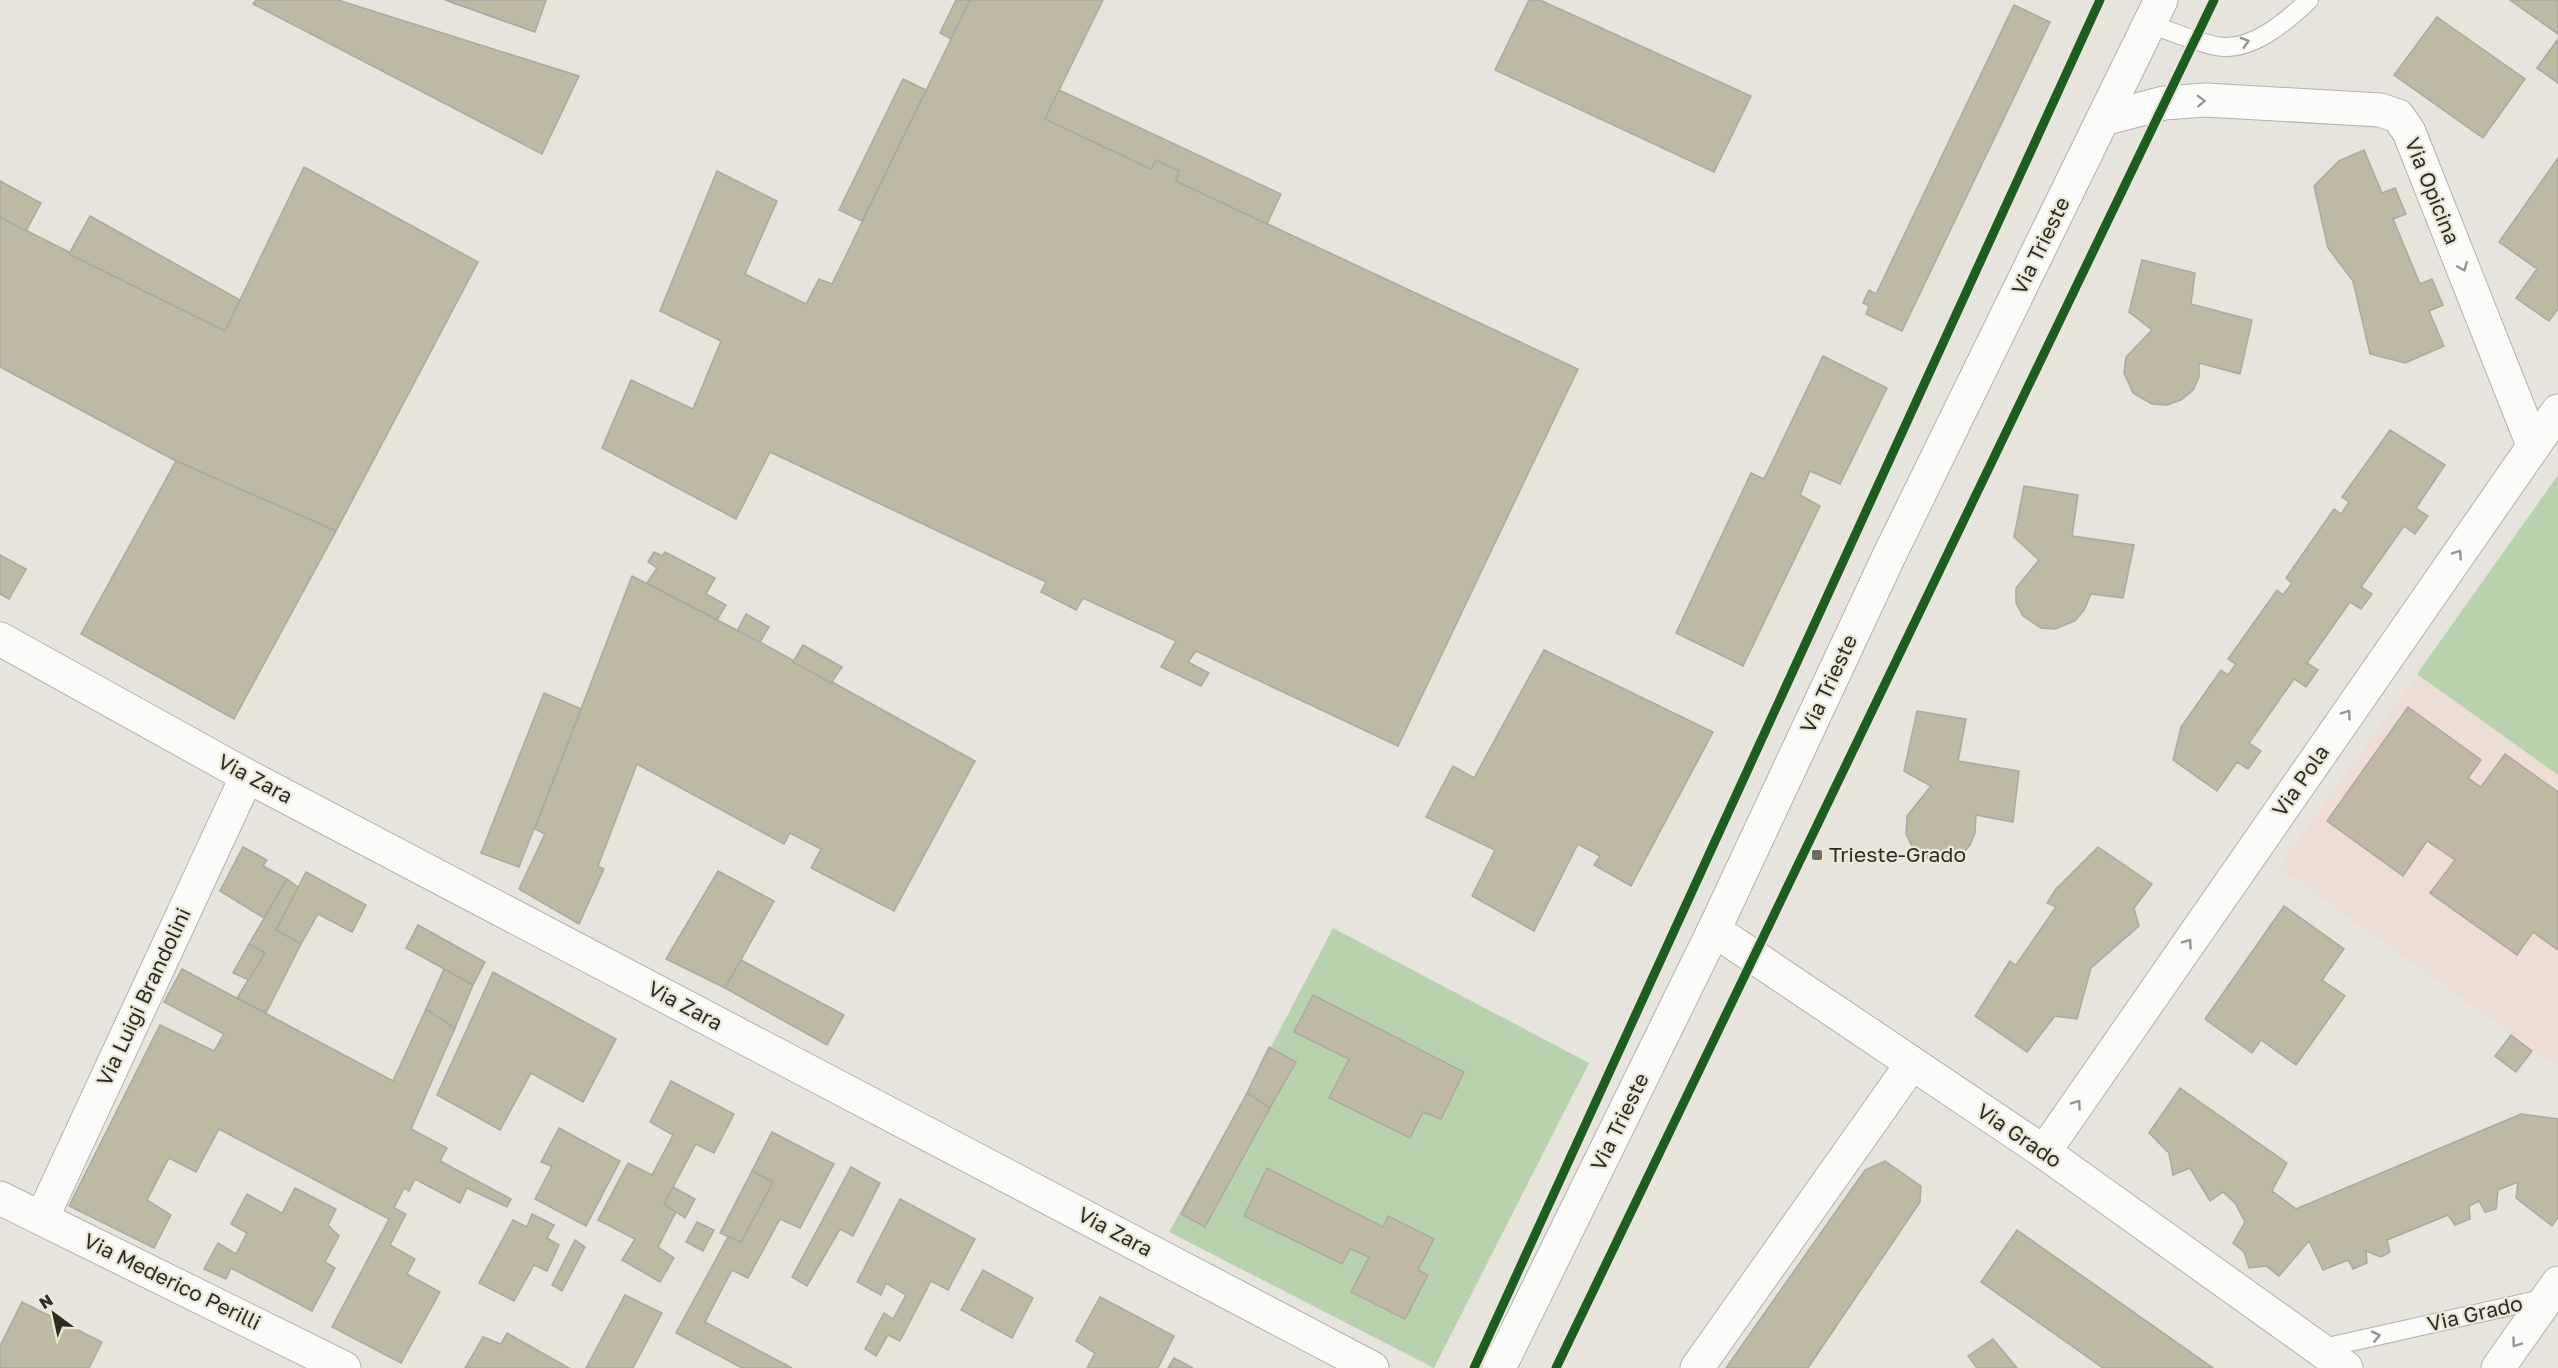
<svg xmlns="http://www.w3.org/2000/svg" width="2558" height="1368" viewBox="0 0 2558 1368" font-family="'Golos Text',sans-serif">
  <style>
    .education { fill: #ecddd5 }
    .green { fill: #b9d2ae }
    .building { fill: #bdb9a2; stroke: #aaa9a2; stroke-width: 1.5 }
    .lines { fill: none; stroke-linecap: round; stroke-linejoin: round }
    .service-casing { stroke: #b2b1ab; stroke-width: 20 }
    .minor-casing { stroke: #b2b1ab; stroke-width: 35 }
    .tertiary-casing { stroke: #b2b1ab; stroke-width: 35 }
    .service { stroke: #fbfbfa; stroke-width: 18 }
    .minor { stroke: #fbfbfa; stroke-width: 33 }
    .tertiary { stroke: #fbfbfa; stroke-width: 33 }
    .cycleway-casing { stroke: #ebe8d7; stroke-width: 13 }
    .cycleway { stroke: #1b5e20; stroke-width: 9 }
    .oneway { stroke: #949490 }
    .poi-dot { fill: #6e6c66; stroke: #ebe8d7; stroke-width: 2 }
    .labels { text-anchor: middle; stroke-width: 4.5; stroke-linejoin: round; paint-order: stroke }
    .street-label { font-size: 21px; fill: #2d2c26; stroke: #ebe8d7 }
    .poi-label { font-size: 21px; fill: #2d2c26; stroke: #ebe8d7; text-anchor: start }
  </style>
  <rect width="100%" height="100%" fill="#e6e4dc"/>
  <path class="education" d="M2497,563L2558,606V1067L2279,867Z"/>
  <g class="green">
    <path d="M2558,475V775L2417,674Z"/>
    <path d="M1333,928L1589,1063L1434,1368L1169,1232L1247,1093Z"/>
  </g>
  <g class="building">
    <path d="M256,0H338L579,76L542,154L253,4Z"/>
    <path d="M445,0H546L535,32Z"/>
    <path d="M956,0H970L951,39L940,33Z"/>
    <path d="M970,0H1103L1045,119L1151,169L1156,160L1179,171L1176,181L1578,369L1398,746L1196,651L1188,662L1209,673L1201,686L1161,667L1176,641L1083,598L1076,610L1041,592L1046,582L770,452L736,519L602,448L631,380L693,409L721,341L660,311L717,171L777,201L745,274L806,304L819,279L832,284Z"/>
    <path d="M1529,0H1540L1751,96L1714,172L1495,70Z"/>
    <path d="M2510,0H2558V34Z"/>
    <path d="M2014,5L2050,22L1902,331L1866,314L1869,306L1863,303L1869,290L1876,294Z"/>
    <path d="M2437,17L2525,79L2483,138L2394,75Z"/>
    <path d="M2558,39V83L2537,68Z"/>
    <path d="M903,79L926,90L862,221L839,210Z"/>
    <path d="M1059,90L1281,194L1267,224L1176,181L1179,171L1156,160L1151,169L1045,119Z"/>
    <path d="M2364,150L2382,193L2395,188L2406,214L2393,219L2420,284L2432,279L2443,305L2429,311L2444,346L2405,363L2370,354L2353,281L2328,248L2314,186L2339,161Z"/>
    <path d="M2558,158V309L2549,321L2516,298L2537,269L2499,242Z"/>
    <path d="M304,167L478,262L336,531L176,461L0,367V217L225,331Z"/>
    <path d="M0,181L41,203L26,231L0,217Z"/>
    <path d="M90,216L240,300L225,331L69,254Z"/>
    <path d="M2142,260L2195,273L2191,304L2252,320L2240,374L2199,363V377L2193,390L2181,400L2167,405L2152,404L2133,393L2124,373L2126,357L2152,330L2129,312Z"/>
    <path d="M1823,356L1887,388L1840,484L1810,471L1800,495L1820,506L1743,666L1676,633L1751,473L1764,479Z"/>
    <path d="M2390,430L2445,465L2416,508L2428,516L2415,534L2404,526L2361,587L2372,594L2361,609L2350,602L2307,663L2318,670L2306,687L2294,679L2249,743L2261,751L2248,769L2237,762L2217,791L2173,760L2181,727L2221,670L2228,675L2236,664L2228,659L2277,590L2283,595L2292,583L2286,578L2334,509L2341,514L2349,502L2342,497Z"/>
    <path d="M176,461L336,531L234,719L81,634Z"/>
    <path d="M2024,486L2078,495L2072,536L2134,545L2123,598L2091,594L2084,610L2075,621L2055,629L2041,628L2023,616L2016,603V588L2039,560L2014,537Z"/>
    <path d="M654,552L662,556L665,552L715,578L706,594L726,605L717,620L647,583L657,568L648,562Z"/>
    <path d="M0,555L26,569L9,599L0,594Z"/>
    <path d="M632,576L760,642L975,761L894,911L811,868L821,849L790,833L784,844L637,764L598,866L604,869L579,924L519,889L545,834L535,829Z"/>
    <path d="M746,614L769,627L760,642L737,631Z"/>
    <path d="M803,645L842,667L831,683L793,662Z"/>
    <path d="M1544,650L1713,732L1631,886L1594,865L1600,856L1578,844L1534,931L1472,896L1495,850L1426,817L1453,766L1474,778Z"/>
    <path d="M544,693L581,709L519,867L481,853Z"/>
    <path d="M2408,707L2481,760L2468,778L2481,787L2505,754L2558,792V950L2533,932L2517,955L2430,893L2455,860L2427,841L2403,876L2327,821Z"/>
    <path d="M1917,711L1966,719L1958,761L2019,771L2013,822L1976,815L1975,833L1970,845L1961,855L1948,861H1934L1921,856L1912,846L1906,834L1907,816L1931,786L1904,771Z"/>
    <path d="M243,847L267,860L263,866L287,879L264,918L220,891Z"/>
    <path d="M2098,847L2152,884L2134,908L2139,926L2091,968L2077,1019L2055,1016L2027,1052L1975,1016L2010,961L2016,965L2056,907L2047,903L2056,889Z"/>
    <path d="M718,871L774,901L725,988L666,959Z"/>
    <path d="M306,872L366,905L352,932L318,914L301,944L276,930Z"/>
    <path d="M287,879L298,887L276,930L301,944L266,1013L237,998L265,953L249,944Z"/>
    <path d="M2284,906L2344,949L2322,980L2345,996L2296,1065L2261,1040L2252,1053L2205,1019Z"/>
    <path d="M418,925L485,962L473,985L406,948Z"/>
    <path d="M249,944L265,953L249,980L233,973Z"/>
    <path d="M741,960L844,1015L827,1045L725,988Z"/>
    <path d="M182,969L393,1081L426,1009L455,1028L411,1129L447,1148L440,1161L511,1199L507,1207L467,1188L460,1203L415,1179L409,1191L404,1188L394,1208L406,1214L390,1245L415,1259L407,1274L440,1292L401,1363L332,1327L389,1219L219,1129L196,1172L169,1158L147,1200L171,1215L154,1248L69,1206L160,1025L214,1051L224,1034L164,1002Z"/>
    <path d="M444,969L473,985L455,1028L426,1009Z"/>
    <path d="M493,972L616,1039L583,1102L531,1073L500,1130L437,1095Z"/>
    <path d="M1313,995L1464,1072L1441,1119L1423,1112L1410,1138L1329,1098L1349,1059L1294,1032Z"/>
    <path d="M2511,1035L2532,1051L2516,1072L2495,1056Z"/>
    <path d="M1269,1047L1296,1062L1270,1108L1247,1093Z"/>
    <path d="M671,1081L734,1114L714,1153L696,1144L664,1204L676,1212L658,1247L674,1258L660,1282L622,1260L635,1239L598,1220L628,1163L652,1175L673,1135L650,1122Z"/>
    <path d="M2180,1088L2287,1163L2272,1191L2296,1209L2521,1114L2558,1119V1217L2552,1226L2516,1198L2518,1182L2498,1190L2496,1209L2485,1212L2479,1201L2469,1206L2470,1219L2455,1225L2448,1215L2387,1240L2390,1252L2381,1257L2366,1251L2367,1263L2353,1269L2348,1260L2323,1270L2309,1241L2279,1276L2266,1266L2249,1268L2244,1252L2233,1243L2245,1222L2235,1203L2223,1192L2210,1201L2190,1168L2173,1175L2169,1153L2149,1133Z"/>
    <path d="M1247,1093L1270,1108L1205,1227L1181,1214Z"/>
    <path d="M559,1128L620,1161L586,1226L535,1199L552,1166L541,1162Z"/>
    <path d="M772,1132L834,1164L800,1228L780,1219L748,1278L732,1270L705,1322L792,1368H742L676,1333L728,1237L741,1242L773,1182L752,1171Z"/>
    <path d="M1885,1161L1921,1186L1920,1202L1808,1368H1726L1865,1170Z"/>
    <path d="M851,1167L880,1183L853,1236L840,1229L807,1286L792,1277Z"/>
    <path d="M1267,1168L1383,1227L1388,1216L1434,1239L1418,1270L1428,1275L1405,1319L1351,1292L1369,1257L1350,1249L1342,1264L1244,1216Z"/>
    <path d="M752,1171L773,1182L741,1242L720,1233Z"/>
    <path d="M673,1187L695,1199L685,1218L664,1204Z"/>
    <path d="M295,1188L336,1209L328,1225L339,1236L325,1262L335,1268L312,1311L231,1268L226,1279L204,1269L218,1243L236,1254L247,1233L231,1224L247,1194L282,1213Z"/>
    <path d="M900,1199L975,1239L948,1290L931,1281L900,1341L888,1335L876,1356L865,1349L884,1313L893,1319L906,1295L886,1283L881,1295L857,1282Z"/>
    <path d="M532,1214L554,1225L547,1238L559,1245L547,1271L534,1265L514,1301L479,1283L513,1220L527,1227Z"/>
    <path d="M697,1222L714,1230L703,1251L686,1242Z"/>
    <path d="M2017,1230L2213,1368H2103L1981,1282Z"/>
    <path d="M575,1240L585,1247L562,1291L552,1285Z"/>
    <path d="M983,1270L1033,1298L1012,1338L961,1310Z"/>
    <path d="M625,1295L662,1313L633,1368H586Z"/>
    <path d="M1100,1297L1174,1336L1158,1368H1087L1095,1353L1076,1341Z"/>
    <path d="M22,1302L102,1342L89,1368H0V1346Z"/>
    <path d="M507,1333L569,1368H465L483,1337L501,1344Z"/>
    <path d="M1993,1339L2017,1368H1977L1968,1356Z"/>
    <path d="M1174,1358L1193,1368H1168Z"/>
  </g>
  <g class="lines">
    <g class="service-casing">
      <g id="service">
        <path d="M2149,24C2171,31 2193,41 2216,46C2250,53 2286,22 2309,0"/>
        <path d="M2319,1349L2546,1298"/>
      </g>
    </g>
    <g class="minor-casing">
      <g id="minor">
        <path d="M2103,119L2164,103L2206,100L2380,110L2398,116L2409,132L2533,445"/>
        <path d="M0,639L247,776L1372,1368"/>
        <path d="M1714,930L2044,1152L2346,1368"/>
        <path d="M2044,1152L2558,411"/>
        <path d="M0,1198L344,1368"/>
        <path d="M42,1218L247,776"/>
        <path d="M1697,1368L1911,1065"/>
        <path d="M2498,1368L2558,1283"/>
      </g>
    </g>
    <g class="tertiary-casing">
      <path id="tertiary" d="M1499,1368L1714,930L1889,556L2161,0"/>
    </g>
    <use href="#service" class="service"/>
    <use href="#minor" class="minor"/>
    <use href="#tertiary" class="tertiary"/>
    <g class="cycleway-casing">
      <g id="cycleway">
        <path d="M1474,1368L2100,0"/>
        <path d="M1556,1368L2214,0"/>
      </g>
    </g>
    <use href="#cycleway" class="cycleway"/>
  </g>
  <defs><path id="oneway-chevron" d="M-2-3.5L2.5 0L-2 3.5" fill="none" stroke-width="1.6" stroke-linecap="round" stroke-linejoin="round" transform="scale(1.5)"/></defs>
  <g class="oneway">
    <use href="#oneway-chevron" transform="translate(2245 42) rotate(-16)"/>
    <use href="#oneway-chevron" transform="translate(2201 101) rotate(-2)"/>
    <use href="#oneway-chevron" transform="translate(2463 267) rotate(68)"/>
    <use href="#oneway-chevron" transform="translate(2458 554) rotate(-55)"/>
    <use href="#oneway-chevron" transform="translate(2347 714) rotate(-55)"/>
    <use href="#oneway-chevron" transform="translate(2188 943) rotate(-55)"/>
    <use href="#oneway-chevron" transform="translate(2077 1104) rotate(-55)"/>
    <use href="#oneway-chevron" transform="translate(2376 1336) rotate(-13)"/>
    <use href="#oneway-chevron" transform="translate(2516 1343) rotate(126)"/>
  </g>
  <rect class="poi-dot" x="1811" y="849" width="12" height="12" rx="3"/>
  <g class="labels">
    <g class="street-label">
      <text transform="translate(2432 191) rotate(68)" y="7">Via Opicina</text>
      <text transform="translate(2041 246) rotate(-64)" y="7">Via Trieste</text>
      <text transform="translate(1829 684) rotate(-65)" y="7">Via Trieste</text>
      <text transform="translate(255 779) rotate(28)" y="7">Via Zara</text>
      <text transform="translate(2301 781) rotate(-55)" y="7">Via Pola</text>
      <text transform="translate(144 997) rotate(-65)" y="7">Via Luigi Brandolini</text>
      <text transform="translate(685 1006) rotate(28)" y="7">Via Zara</text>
      <text transform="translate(1620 1122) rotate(-64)" y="7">Via Trieste</text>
      <text transform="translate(2019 1136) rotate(34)" y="7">Via Grado</text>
      <text transform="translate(1115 1232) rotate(28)" y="7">Via Zara</text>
      <text transform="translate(172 1282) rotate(26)" y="7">Via Mederico Perilli</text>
      <text transform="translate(2475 1314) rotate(-13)" y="7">Via Grado</text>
    </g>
    <g class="poi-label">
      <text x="1829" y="862">Trieste-Grado</text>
    </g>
  </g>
  <g transform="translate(54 1314) rotate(327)" stroke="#ebe8d7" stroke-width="4.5" paint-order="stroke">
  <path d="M0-4.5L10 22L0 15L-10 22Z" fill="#2d2c26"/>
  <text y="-9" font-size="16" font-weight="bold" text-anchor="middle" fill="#2d2c26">N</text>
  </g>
</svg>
